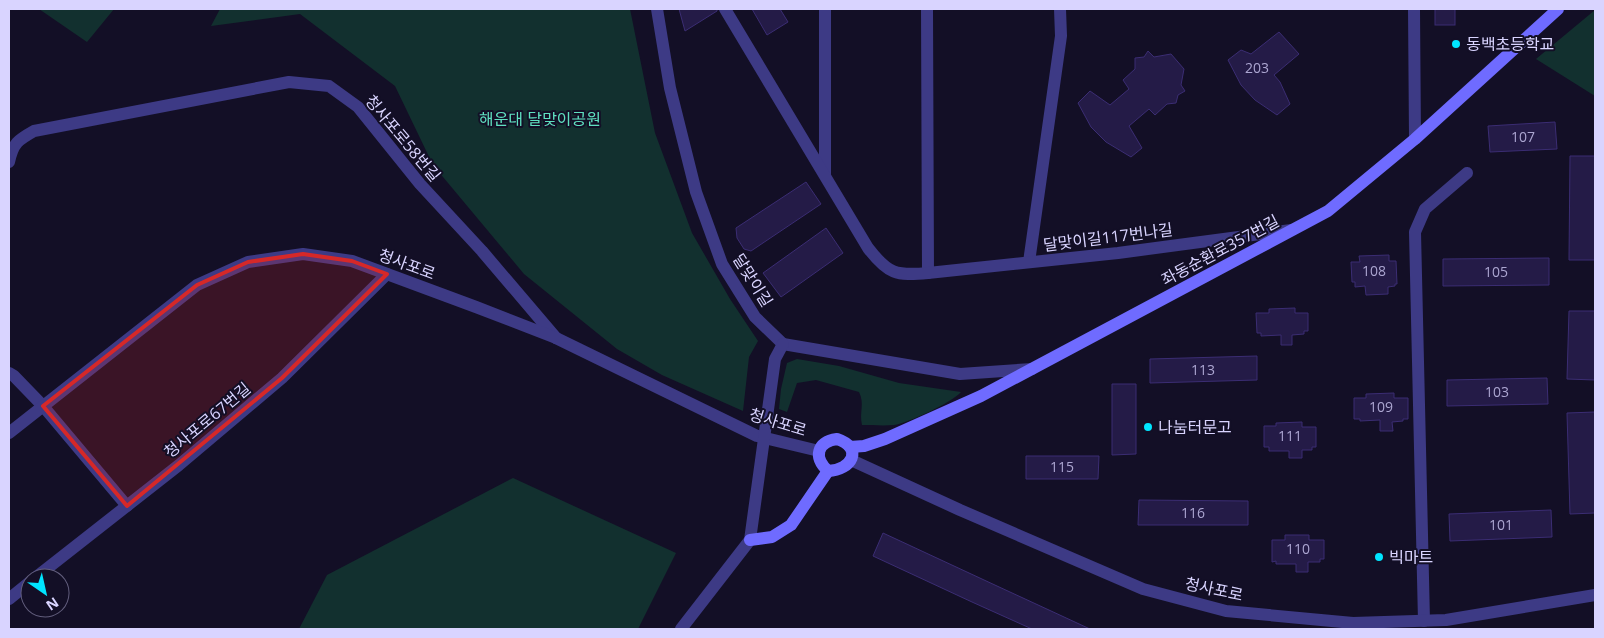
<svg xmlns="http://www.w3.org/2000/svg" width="1604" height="638" viewBox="0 0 1604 638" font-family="'Open Sans','Noto Sans KR',sans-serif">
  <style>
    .green { fill: #12302f }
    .building { fill: #241b47; stroke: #3b2d73 }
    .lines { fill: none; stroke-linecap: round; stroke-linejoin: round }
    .minor { stroke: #3d3a85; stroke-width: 12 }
    .tertiary { stroke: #3d3a85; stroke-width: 12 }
    .secondary { stroke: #6f6bff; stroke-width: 12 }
    .marked { fill: #d62828; fill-opacity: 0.2; stroke: #d62828; stroke-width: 4; stroke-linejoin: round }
    .poi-dot { fill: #00e5ff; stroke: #130f26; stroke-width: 2 }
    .labels { text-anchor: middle; stroke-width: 4; stroke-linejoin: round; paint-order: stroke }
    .number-label { font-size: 14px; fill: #aca6d1 }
    .poi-label { font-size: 16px; fill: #d9d4ff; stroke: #130f26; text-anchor: start }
    .park-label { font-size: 16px; fill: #5fe0c0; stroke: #130f26 }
    .street-label { font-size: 16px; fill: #d9d4ff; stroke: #130f26 }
  </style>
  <rect width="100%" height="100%" fill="#130f26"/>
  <g class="green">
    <path d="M39,9H114L87,42Z"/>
    <path d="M220,9H630L655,133L692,233L730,299L758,341L749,357L743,411L662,375L617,349L524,274L433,165L395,86L300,14L211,26Z"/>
    <path d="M1595,10V96L1536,59Z"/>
    <path d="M797,359L839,366L899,383L961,392C951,403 908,423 894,425C883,426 872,425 862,425C859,412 865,404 859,392L816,380L797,383L787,412L779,409L781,389L787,363Z"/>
    <path d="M513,478L676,553L638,629H299L327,575Z"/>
  </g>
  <g class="building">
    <path d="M679,9H717V11L685,31Z"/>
    <path d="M752,9H780L788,22L767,35Z"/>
    <rect x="1435" y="9" width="20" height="16"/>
    <path d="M1279,32L1299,54L1274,75L1280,82L1290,104L1277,115L1255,100L1241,85L1228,60L1241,50L1251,54Z"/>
    <path d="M1148,51L1154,57L1171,54L1184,69L1181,85L1185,91L1178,95L1176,103L1167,104L1155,115L1149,109L1129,126L1142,148L1131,157L1106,142L1091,127L1078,103L1090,91L1110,105L1129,89L1123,80L1135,69V58L1144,57Z"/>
    <path d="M1555,122L1557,149L1490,152L1488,126Z"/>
    <path d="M1570,156H1595V260H1569Z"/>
    <path d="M806,182L821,204L751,251L744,249L737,238L736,228Z"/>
    <path d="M826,228L843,253L781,297L763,273Z"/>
    <path d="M1389,255V261H1396L1397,284H1395V286L1388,287V294L1366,295L1365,286L1355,287V282H1352L1351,262H1360L1359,256Z"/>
    <path d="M1549,258V285L1443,286V259Z"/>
    <path d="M1295,308V313H1308V331H1304V334L1292,335V345H1281V335L1261,336V333H1257L1256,313H1269V309Z"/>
    <path d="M1569,311H1595V380L1567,379Z"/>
    <path d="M1257,356V380L1150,383V359Z"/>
    <path d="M1547,378L1548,404L1447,406V380Z"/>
    <path d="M1112,384H1136V454L1112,455Z"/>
    <path d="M1394,393V398H1408V419H1403V421L1392,422L1393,431H1380V420L1360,421V419H1354V398H1366V394Z"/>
    <path d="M1595,412V513L1570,514L1567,413Z"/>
    <path d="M1302,422V427H1316V447H1312V450H1302V458H1289V451H1269V447H1264V426H1276V423Z"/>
    <path d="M1026,456H1099L1098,479H1026Z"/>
    <path d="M1139,500L1248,501V525H1138Z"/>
    <path d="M1551,510L1552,537L1450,541L1449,514Z"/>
    <path d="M883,533L997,586L1090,629H1032L972,602L873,556Z"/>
    <path d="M1285,535H1309V540H1324V559H1320V562H1308V572H1296V564H1276V561L1272,562V540H1285Z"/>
  </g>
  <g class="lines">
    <g class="minor">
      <path d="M927,9L928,273"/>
      <path d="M9,162C13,143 18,140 34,131L289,82L329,86L358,107L420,184L482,251L556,338"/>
      <path d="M825,174V9"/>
      <path d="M1029,262L1061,36L1060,9"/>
      <path d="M9,373L14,376L43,406L127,506"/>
      <path d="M35,578L179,465L282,378L387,274"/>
      <path d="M9,599L30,582"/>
      <path d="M1424,621L1415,232L1425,209L1467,173"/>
    </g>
    <g class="tertiary">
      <path d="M657,9L670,88L696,192L722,264L755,317L783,344"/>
      <path d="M725,9L868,248C888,274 896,276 928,273L1118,253L1291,230"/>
      <path d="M1414,9L1415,139"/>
      <path d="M783,344L960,374L1032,369"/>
      <path d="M9,433L197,285L248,262L303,254L352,261L476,307L556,338L757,436L819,451"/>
      <path d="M851,460L960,510L1143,589L1226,611L1353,623L1446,620L1595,595"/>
      <path d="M681,629L750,540L775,359L783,344"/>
    </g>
    <g class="secondary">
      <path d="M837,439C864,448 852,470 828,471C813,457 817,442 837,439Z"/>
      <path d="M850,447L864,446L885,439L981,396L1328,211L1415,139L1558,9"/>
      <path d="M750,540L772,537L791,525L828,471"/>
    </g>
  </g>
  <path class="marked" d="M303,254L352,261L387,274L282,378L127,506L43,406L197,285L248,262Z"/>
  <g class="poi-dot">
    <circle cx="1456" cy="44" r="5"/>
    <circle cx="1148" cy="427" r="5"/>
    <circle cx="1379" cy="557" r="5"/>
  </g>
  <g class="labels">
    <g class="number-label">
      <text x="1257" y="73">203</text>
      <text x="1523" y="142">107</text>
      <text x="1374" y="276">108</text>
      <text x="1496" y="277">105</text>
      <text x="1203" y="375">113</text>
      <text x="1497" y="397">103</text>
      <text x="1381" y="412">109</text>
      <text x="1290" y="441">111</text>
      <text x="1062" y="472">115</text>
      <text x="1193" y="518">116</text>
      <text x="1501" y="530">101</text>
      <text x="1298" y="554">110</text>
    </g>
    <g class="poi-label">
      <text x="1466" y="50">동백초등학교</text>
      <text x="1158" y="433">나눔터문고</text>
      <text x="1389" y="563">빅마트</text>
    </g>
    <g class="park-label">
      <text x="540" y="125">해운대 달맞이공원</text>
    </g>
    <g class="street-label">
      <text transform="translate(403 138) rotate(50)" y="6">청사포로58번길</text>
      <text transform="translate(1108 237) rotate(-7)" y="6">달맞이길117번나길</text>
      <text transform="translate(1220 250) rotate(-28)" y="6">좌동순환로357번길</text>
      <text transform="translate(407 264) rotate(20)" y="6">청사포로</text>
      <text transform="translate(753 280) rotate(58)" y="6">달맞이길</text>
      <text transform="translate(207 420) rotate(-40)" y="6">청사포로67번길</text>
      <text transform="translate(778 422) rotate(17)" y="6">청사포로</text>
      <text transform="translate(1214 589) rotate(12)" y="6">청사포로</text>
    </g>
  </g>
  <rect width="1604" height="638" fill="none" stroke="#d9d4ff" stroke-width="20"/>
  <g transform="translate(45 593) rotate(146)"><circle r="24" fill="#130f26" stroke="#625e7d"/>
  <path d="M0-4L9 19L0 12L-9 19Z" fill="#00e5ff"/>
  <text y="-8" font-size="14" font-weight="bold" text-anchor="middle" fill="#d9d4ff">N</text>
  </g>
</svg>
